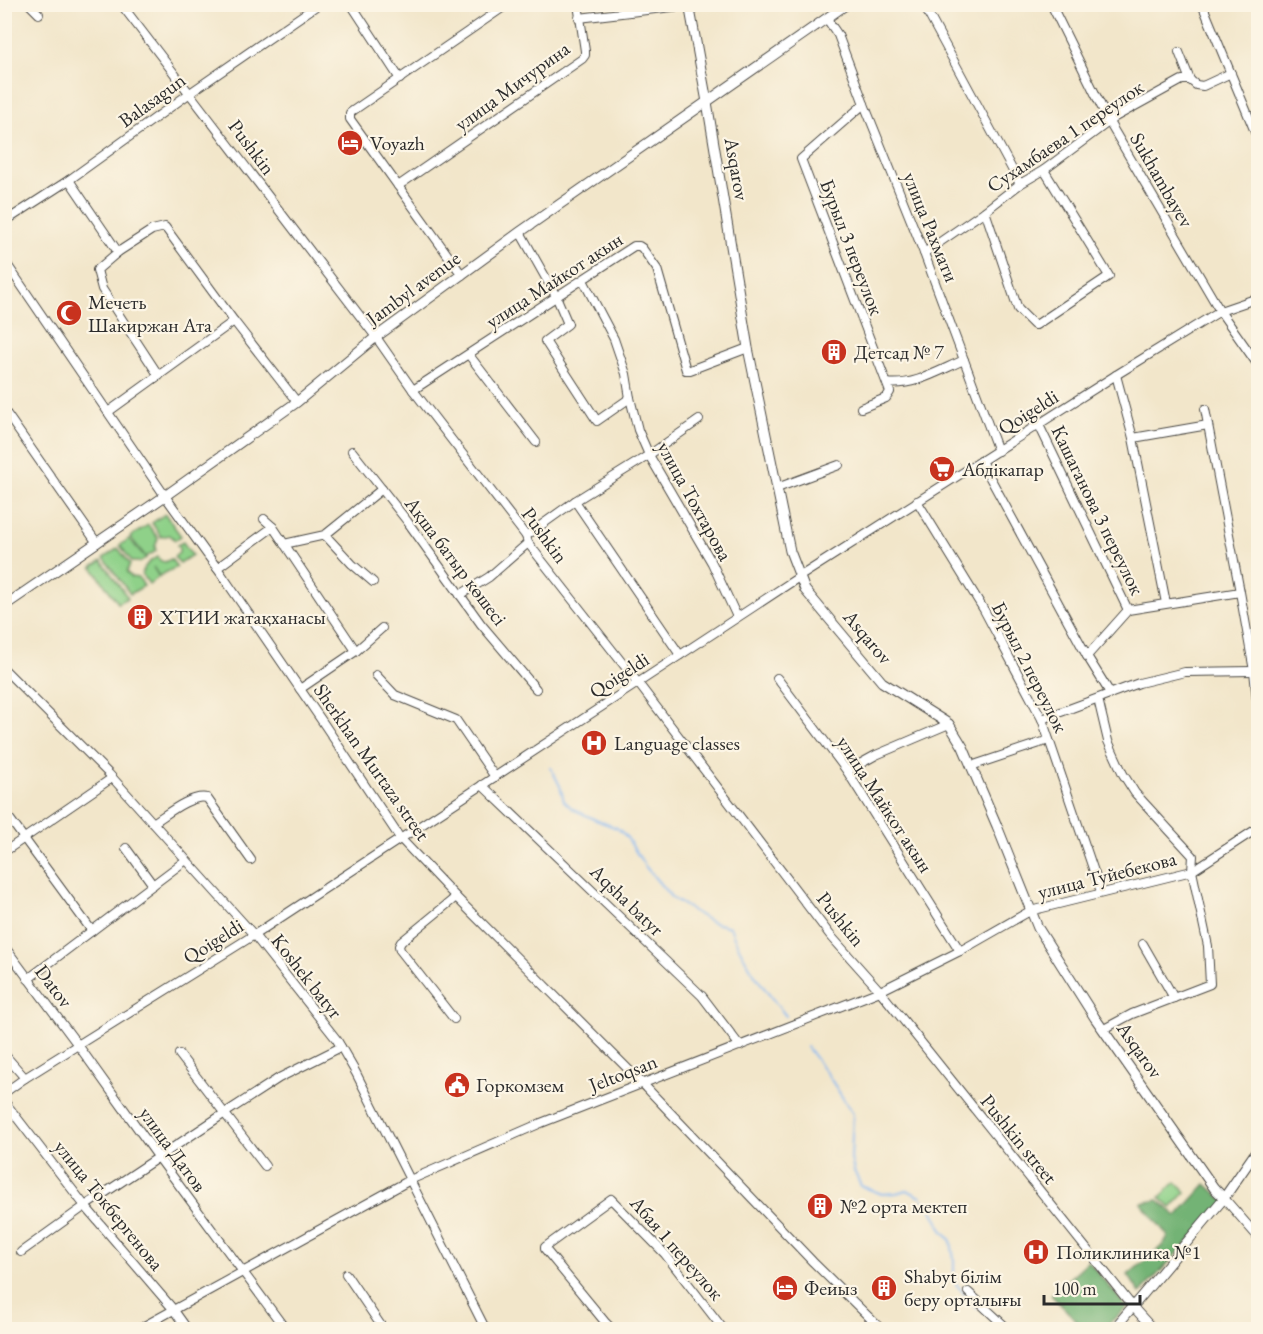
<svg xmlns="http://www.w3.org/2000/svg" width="1263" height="1334" viewBox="0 0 1263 1334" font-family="'EB Garamond',serif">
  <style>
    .green { fill: #8fd189; stroke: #5d7e5a; stroke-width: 1.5 }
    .forest { fill: #73b375; stroke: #4f6f50; stroke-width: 1.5 }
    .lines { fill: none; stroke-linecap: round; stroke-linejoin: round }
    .stream { stroke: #84b7f1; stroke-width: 2 }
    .minor-casing { stroke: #494743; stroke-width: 10 }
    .major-casing { stroke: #494743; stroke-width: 11 }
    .minor { stroke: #fff; stroke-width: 8 }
    .major { stroke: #fff; stroke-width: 9 }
    .labels { text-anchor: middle; stroke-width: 4.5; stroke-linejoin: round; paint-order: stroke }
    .street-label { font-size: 20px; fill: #2b2b2b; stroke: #fcf5e5 }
    .poi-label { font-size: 20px; fill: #2b2b2b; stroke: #fcf5e5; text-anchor: start }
  </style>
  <rect width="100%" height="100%" fill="#fcf5e5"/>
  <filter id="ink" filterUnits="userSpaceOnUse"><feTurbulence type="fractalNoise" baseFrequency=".0167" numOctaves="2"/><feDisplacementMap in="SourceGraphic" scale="12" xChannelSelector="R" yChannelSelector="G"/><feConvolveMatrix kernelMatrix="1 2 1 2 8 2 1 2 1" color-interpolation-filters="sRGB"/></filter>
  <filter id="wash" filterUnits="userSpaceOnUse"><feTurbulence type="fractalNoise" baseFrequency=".008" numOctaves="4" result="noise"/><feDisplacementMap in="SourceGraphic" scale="24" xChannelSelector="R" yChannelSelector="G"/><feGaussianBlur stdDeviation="1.35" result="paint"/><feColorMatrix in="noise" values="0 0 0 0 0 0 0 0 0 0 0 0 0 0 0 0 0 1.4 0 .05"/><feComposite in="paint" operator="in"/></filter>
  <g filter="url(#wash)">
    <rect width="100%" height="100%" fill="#f2e6ca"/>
    <g class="green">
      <path d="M165,514L181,536L175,540L170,535L161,537L152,523Z"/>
      <path d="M148,525L158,538L155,547L156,551L146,557L130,537Z"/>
      <path d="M129,539L146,558L140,562H132L120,545Z"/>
      <path d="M183,542L192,555L180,563L174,557L179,553V548L177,545Z"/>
      <path d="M118,548L130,564L127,572L131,577L139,578L144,586L130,594L104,558Z"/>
      <path d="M157,557L161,561L165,562L171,559L177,567L159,576L153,567L159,577L149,584L142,574C144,565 149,562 157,557Z"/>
      <path d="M102,561L128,598L118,603L92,567Z"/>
      <path d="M1176,1182L1186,1192L1171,1208L1160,1197Z"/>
    </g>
    <g class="forest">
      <path d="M1206,1184L1226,1202L1140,1293L1128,1275L1163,1245L1168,1236L1141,1203L1158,1200L1177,1216Z"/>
      <path d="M1088,1261L1127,1308L1102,1329H1085L1051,1295Z"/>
    </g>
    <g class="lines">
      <g class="stream">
        <path d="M551,768L560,786L564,801L573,809L596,820L617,828L626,836L645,866L672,898L711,922L730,927C742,960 764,989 786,1016"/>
        <path d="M807,1047L828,1075L853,1114L851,1159L854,1171L861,1186L882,1194L896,1193L907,1190L921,1197L933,1212L942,1230L951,1241L954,1260V1276L956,1284L977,1309"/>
      </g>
    </g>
  </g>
  <g filter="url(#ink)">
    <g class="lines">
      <g class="minor-casing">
        <g id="minor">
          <path d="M29,4L39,14"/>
          <path d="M121,4L376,337L413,390L526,536L528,543L638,683L830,935L880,991L1133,1307L1154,1330"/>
          <path d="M351,4L400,79"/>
          <path d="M923,4L1020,184"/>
          <path d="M1051,4L1109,122L1220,311L1258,365"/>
          <path d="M1202,4L1258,139"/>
          <path d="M579,18L689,5"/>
          <path d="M827,19L838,35L864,104L924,253L998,451"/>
          <path d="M1179,52L1190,80"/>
          <path d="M69,180L118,252L97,270L102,289L159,376"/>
          <path d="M398,186L582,59L585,55V51L578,4"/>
          <path d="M985,211L1018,309L1034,325H1036L1109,276L1044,170"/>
          <path d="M4,222L69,180L190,93L319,4"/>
          <path d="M520,232L556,296L568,324L545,341L597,421L630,398"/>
          <path d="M118,252L152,230L165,227L234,321L297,402"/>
          <path d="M924,253L985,211L1020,184L1044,170L1115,117L1182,80H1190L1196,85L1203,86L1231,73"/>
          <path d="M4,260L165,496L222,575L324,724L400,838L456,897L642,1083L813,1262L882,1330"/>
          <path d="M462,275L350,119V113L354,110L508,4"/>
          <path d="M583,280L614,339L626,374L630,398L638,430L649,455L712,563L737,617"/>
          <path d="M469,355L536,442"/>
          <path d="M1116,375L1133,438L1208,425"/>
          <path d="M887,383C913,387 940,370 964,360"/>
          <path d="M413,390L634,246H639L642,248L657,269L686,370H690L748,348"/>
          <path d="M861,408L886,398L890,392L801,159L864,104"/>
          <path d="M1205,409L1240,592L1254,671L1258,710"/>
          <path d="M4,410L97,543"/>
          <path d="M108,412L234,321"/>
          <path d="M1039,425L1128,610"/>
          <path d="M1133,438L1166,603"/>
          <path d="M352,451L407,521L481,624L536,689"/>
          <path d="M981,461L1087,656"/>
          <path d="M777,488L839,465"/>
          <path d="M575,501L680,655"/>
          <path d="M917,501L984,610L1042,719L1101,892"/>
          <path d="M264,519L273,527L356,651"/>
          <path d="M325,535L352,564L373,582"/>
          <path d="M526,536L575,501L649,455L699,420"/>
          <path d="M284,544L325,535L382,489"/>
          <path d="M217,568L273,527"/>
          <path d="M460,595L489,577L528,543"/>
          <path d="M4,669L109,774L254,935L337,1040L356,1073L486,1330"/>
          <path d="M376,675L395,695L456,720L495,777"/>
          <path d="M777,678L847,771L960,951"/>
          <path d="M300,689L356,651L382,628"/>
          <path d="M1110,693L1087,656L1128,610L1240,592"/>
          <path d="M1098,699L1108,741L1123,774L1135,793L1193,856L1192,871L1208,946L1210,984L1132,1014L1104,1029"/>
          <path d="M1042,719L1139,683L1185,672L1254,671"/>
          <path d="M971,766L1049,740"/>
          <path d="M847,771L876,755L949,724"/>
          <path d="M482,785L702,996L740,1046"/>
          <path d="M4,811L92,931"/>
          <path d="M153,823C166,815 191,794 207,798L251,860"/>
          <path d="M126,848L153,885"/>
          <path d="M4,852L112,778"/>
          <path d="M1143,944L1174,998"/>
          <path d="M4,946L78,1045L159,1158L286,1330"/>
          <path d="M28,979L186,860"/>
          <path d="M454,1019L400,950L399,946L401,942L456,897"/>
          <path d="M4,1054L25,1078"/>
          <path d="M179,1054L265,1166"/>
          <path d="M4,1093L25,1078L254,935L799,577L1116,375L1220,311L1258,298"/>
          <path d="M4,1101L85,1206L173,1309L188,1330"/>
          <path d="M1224,1198L1258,1237"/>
          <path d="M21,1252L85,1206L225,1113L279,1078L341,1047"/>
          <path d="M346,1274L384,1330"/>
          <path d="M968,1292L1009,1330"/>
          <path d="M137,1330L410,1180L541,1123L880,991L960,951L1030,911L1192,871L1258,828"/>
          <path d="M613,1330L605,1322L545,1249V1247L611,1199L665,1254L724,1330"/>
        </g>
      </g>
      <g class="major-casing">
        <g id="major">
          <path d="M689,4L707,102L748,348L790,551L805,590L882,682L949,724L963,747L997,826L1038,928L1095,1018L1214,1188L1224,1198"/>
          <path d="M4,606L165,496L297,402L376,337L520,232L847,4"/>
          <path d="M1113,1330L1224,1198L1258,1149"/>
        </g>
      </g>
      <use href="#minor" class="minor"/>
      <use href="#major" class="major"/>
    </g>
  </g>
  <defs>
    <g id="hotel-disc" transform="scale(1.35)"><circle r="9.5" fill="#c8321e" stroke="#fcf5e5"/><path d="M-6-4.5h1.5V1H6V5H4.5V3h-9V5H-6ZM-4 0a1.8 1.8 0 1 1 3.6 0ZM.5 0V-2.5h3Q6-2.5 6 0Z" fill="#fff"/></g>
    <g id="mosque-disc" transform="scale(1.35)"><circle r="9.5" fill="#c8321e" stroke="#fcf5e5"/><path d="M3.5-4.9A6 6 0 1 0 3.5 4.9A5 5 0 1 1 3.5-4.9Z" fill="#fff"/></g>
    <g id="building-disc" transform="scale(1.35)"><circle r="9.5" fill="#c8321e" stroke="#fcf5e5"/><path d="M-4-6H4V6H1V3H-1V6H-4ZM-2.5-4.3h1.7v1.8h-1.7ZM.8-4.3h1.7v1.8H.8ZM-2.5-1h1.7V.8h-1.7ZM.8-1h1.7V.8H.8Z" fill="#fff"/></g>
    <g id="supermarket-disc" transform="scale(1.35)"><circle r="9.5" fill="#c8321e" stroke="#fcf5e5"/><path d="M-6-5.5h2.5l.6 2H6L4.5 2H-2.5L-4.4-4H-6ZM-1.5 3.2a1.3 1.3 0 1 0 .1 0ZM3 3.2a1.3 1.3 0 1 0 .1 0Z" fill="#fff"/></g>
    <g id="hospital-disc" transform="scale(1.35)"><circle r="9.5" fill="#c8321e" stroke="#fcf5e5"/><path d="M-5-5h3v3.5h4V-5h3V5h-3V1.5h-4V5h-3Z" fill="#fff"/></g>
    <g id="civic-disc" transform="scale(1.35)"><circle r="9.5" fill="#c8321e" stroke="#fcf5e5"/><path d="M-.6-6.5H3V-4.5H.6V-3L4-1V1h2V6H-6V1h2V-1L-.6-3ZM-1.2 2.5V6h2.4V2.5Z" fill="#fff"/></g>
  </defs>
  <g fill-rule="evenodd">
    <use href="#hotel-disc" x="350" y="143"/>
    <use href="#mosque-disc" x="69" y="313"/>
    <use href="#building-disc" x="834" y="352"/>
    <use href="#supermarket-disc" x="942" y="469"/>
    <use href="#building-disc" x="140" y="617"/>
    <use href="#hospital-disc" x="594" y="743"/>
    <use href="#civic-disc" x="457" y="1085"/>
    <use href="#building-disc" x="820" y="1206"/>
    <use href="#hospital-disc" x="1036" y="1252"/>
    <use href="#hotel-disc" x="785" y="1288"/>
    <use href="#building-disc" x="884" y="1288"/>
  </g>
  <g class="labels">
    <g class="street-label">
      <text transform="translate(512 86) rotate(-36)" y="7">улица Мичурина</text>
      <text transform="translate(152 100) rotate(-36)" y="7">Balasagun</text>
      <text transform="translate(1065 136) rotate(-34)" y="7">Сухамбаева 1 переулок</text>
      <text transform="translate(252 147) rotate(53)" y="7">Pushkin</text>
      <text transform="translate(737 169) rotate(80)" y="7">Asqarov</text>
      <text transform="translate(1162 180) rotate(60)" y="7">Sukhambayev</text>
      <text transform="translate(931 227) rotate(68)" y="7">улица Рахмати</text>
      <text transform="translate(852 247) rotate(69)" y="7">Бурыл 3 переулок</text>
      <text transform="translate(554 280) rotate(-33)" y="7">улица Майкот акын</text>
      <text transform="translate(413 288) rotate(-36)" y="7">Jambyl avenue</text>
      <text transform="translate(1028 412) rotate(-32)" y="7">Qoigeldi</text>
      <text transform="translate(695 501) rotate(61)" y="7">улица Тохтарова</text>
      <text transform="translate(1098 510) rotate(64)" y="7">Кашаганова 3 переулок</text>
      <text transform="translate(545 535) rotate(54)" y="7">Pushkin</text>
      <text transform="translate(456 561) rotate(53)" y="7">Ақша батыр көшесі</text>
      <text transform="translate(868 637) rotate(50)" y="7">Asqarov</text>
      <text transform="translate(1030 667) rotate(63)" y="7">Бурыл 2 переулок</text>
      <text transform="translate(619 675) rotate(-33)" y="7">Qoigeldi</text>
      <text transform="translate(372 762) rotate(55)" y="7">Sherkhan Murtaza street</text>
      <text transform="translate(885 804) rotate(57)" y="7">улица Майкот акын</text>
      <text transform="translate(1107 875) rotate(-14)" y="7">улица Туйебекова</text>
      <text transform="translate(627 900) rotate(44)" y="7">Aqsha batyr</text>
      <text transform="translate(841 919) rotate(51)" y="7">Pushkin</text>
      <text transform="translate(213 941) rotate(-32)" y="7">Qoigeldi</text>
      <text transform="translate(307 976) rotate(52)" y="7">Koshek batyr</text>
      <text transform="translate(54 986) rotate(53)" y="7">Datov</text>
      <text transform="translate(1140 1050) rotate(55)" y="7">Asqarov</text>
      <text transform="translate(623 1073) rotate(-21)" y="7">Jeltoqsan</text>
      <text transform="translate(1019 1139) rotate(51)" y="7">Pushkin street</text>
      <text transform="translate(173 1149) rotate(54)" y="7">улица Датов</text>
      <text transform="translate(109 1205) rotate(51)" y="7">улица Токбергенова</text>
      <text transform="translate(677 1248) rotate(49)" y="7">Абая 1 переулок</text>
    </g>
    <g class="poi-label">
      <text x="370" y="150">Voyazh</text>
      <text x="88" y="309">Мечеть<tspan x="88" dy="23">Шакиржан Ата</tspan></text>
      <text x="854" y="359">Детсад № 7</text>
      <text x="962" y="476">Абдiкапар</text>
      <text x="160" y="624">ХТИИ жатақханасы</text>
      <text x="614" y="750">Language classes</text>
      <text x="476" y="1092">Горкомзем</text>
      <text x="840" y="1213">№2 орта мектеп</text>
      <text x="1056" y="1259">Поликлиника №1</text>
      <text x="904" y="1283">Shabyt білім<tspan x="904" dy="23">беру орталығы</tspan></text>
      <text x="804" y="1295">Феиыз</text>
    </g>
  </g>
  <rect width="1263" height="1334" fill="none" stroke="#fcf5e5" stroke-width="24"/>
  <path d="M1044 1295v9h96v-9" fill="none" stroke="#2b2b2b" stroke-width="3"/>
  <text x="1053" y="1295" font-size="18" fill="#2b2b2b" stroke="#fcf5e5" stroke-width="4.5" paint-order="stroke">100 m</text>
</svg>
